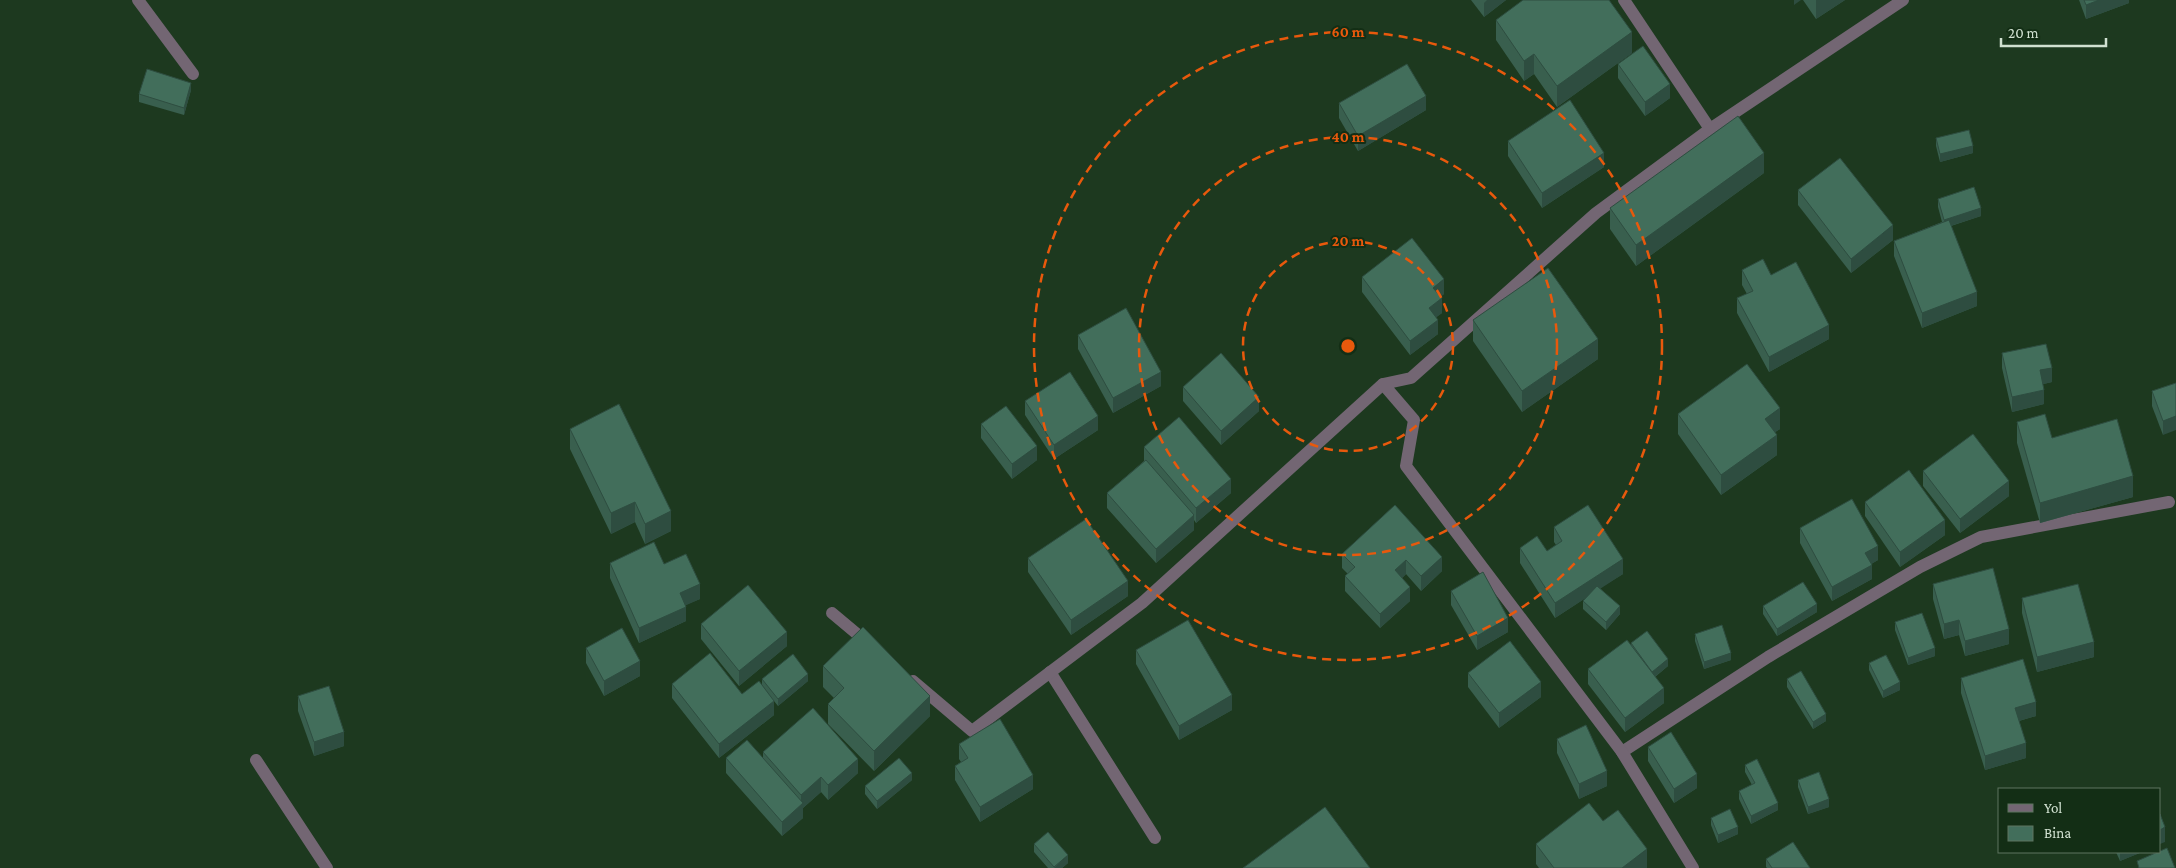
<svg xmlns="http://www.w3.org/2000/svg" width="2176" height="868" viewBox="0 0 2176 868" font-family="'Crimson Pro',serif">
  <style>
    .lines { fill: none; stroke-linecap: round; stroke-linejoin: round }
    .street { stroke: #736673; stroke-width: 12 }
    .wall { fill: #395f4e }
    .shaded-wall { fill: #2e4d40 }
    .building { fill: #426e5b; stroke: #2e4d40 }
    .ring { fill: none; stroke: #e8590c; stroke-width: 2.5; stroke-dasharray: 9 6 }
    .centre { fill: #e8590c; stroke: #132e15; stroke-width: 2.5 }
    .ring-label { font-size: 15px; text-anchor: middle; font-weight: bold; fill: #e8590c; stroke: #132e15; stroke-width: 4; stroke-linejoin: round; paint-order: stroke }
  </style>
  <rect width="100%" height="100%" fill="#1d391f"/>
  <g class="lines">
    <g class="street">
      <path d="M138,0L193,74"/>
      <path d="M1624,0L1710,129"/>
      <path d="M832,613L869,644"/>
      <path d="M1050,672L1155,838"/>
      <path d="M913,681L972,731L1142,603L1383,384"/>
      <path d="M1622,752L1768,657L1920,567L1981,537L2169,502"/>
      <path d="M256,760L327,868"/>
      <path d="M1693,868L1622,752L1406,466L1414,420L1383,384L1411,378L1596,213L1710,129L1903,0"/>
    </g>
  </g>
  <g class="wall">
    <path d="M1471,0H1506L1484,17Z"/>
    <path d="M1803,0H1845L1816,19Z"/>
    <path d="M2079,0H2129V3L2086,19Z"/>
    <path d="M1496,20L1632,53L1557,107L1534,74L1524,81L1496,40Z"/>
    <path d="M1618,64L1670,98L1645,116L1618,78Z"/>
    <path d="M191,90L184,115L139,102V94Z"/>
    <path d="M1339,103L1426,110L1358,151L1339,118Z"/>
    <path d="M1936,138L1973,153L1940,162L1936,146Z"/>
    <path d="M1508,141L1604,167L1542,208L1508,156Z"/>
    <path d="M1764,173L1636,266L1610,229V208Z"/>
    <path d="M1798,190L1893,240L1851,273L1798,205Z"/>
    <path d="M1938,199L1981,216L1951,226L1977,306L1922,328L1894,256V241L1942,222L1938,207Z"/>
    <path d="M1742,270L1771,275L1829,339L1769,372L1737,313V298L1747,294L1742,285Z"/>
    <path d="M1362,277L1444,294L1440,297L1442,313L1436,317L1438,334L1410,355L1362,292Z"/>
    <path d="M1473,320L1598,359L1522,412L1473,341Z"/>
    <path d="M1078,335L1161,386L1113,413L1078,349Z"/>
    <path d="M2002,353L2052,382L2043,384L2044,404L2012,412L2002,368Z"/>
    <path d="M2176,383L2163,435L2152,406V391Z"/>
    <path d="M1183,387L1259,411L1221,445L1183,401Z"/>
    <path d="M1025,401L1098,430L1054,459L1025,415Z"/>
    <path d="M1678,414L1780,429L1775,432L1777,455L1721,495L1678,434Z"/>
    <path d="M2017,422L2052,438L2133,497L2040,523L2017,443Z"/>
    <path d="M981,424L1037,460L1012,479L981,438Z"/>
    <path d="M570,429L671,531L645,544L635,522L611,534L570,449Z"/>
    <path d="M1144,447L1231,493L1196,523L1194,520V530L1156,563L1107,508V493L1144,461Z"/>
    <path d="M1923,471L2009,496L1960,533L1923,486Z"/>
    <path d="M1865,502L1945,535L1900,567L1865,516Z"/>
    <path d="M1395,505L1442,571L1421,591L1406,574L1402,578L1410,601L1380,628L1345,591V576L1348,574L1342,568V554Z"/>
    <path d="M1554,527L1623,574L1600,588L1620,614L1606,630L1583,609V601L1587,597L1555,618L1520,563V548L1547,551L1556,545L1554,542Z"/>
    <path d="M1800,528L1878,560L1871,564L1872,579L1832,601L1800,543Z"/>
    <path d="M1028,558L1128,596L1071,635L1028,572Z"/>
    <path d="M610,563L664,564L700,599L685,605L686,621L639,643L610,578Z"/>
    <path d="M1933,584L2009,644L1965,656L1959,635L1944,639L1933,599Z"/>
    <path d="M1451,591L1508,632L1477,650L1451,605Z"/>
    <path d="M2022,598L2094,657L2037,672L2022,613Z"/>
    <path d="M1763,606L1817,612L1777,636L1763,614Z"/>
    <path d="M1895,622L1935,656L1908,665L1895,630Z"/>
    <path d="M701,624L787,646L739,686L701,639Z"/>
    <path d="M1695,634L1731,660L1704,669L1695,641Z"/>
    <path d="M1631,644L1668,666L1655,677L1664,703L1625,732L1588,684V669Z"/>
    <path d="M586,648L640,676L604,696L586,663Z"/>
    <path d="M1136,650L1232,710L1179,740L1136,664Z"/>
    <path d="M1869,663L1900,690L1883,698L1869,670Z"/>
    <path d="M823,666L930,716L874,771L828,724V704L834,698L823,687Z"/>
    <path d="M1468,673L1541,697L1499,728L1468,687Z"/>
    <path d="M1961,678L2036,716L2019,721L2026,758L1985,770L1961,693Z"/>
    <path d="M762,679L808,681L778,706L774,701V715L719,758L672,698V684L742,694L762,685Z"/>
    <path d="M1787,679L1826,721L1813,729L1787,687Z"/>
    <path d="M298,696L344,746L314,756L298,711Z"/>
    <path d="M1557,739L1607,786L1579,799L1557,753Z"/>
    <path d="M959,744L1033,789L980,822L955,780V766L961,762L959,759Z"/>
    <path d="M1648,747L1697,788L1674,803L1648,761Z"/>
    <path d="M763,752L858,773L828,800L821,792L803,808V818L782,836L726,773V758H763Z"/>
    <path d="M1745,765L1778,810L1751,824L1739,799V791L1752,785L1745,772Z"/>
    <path d="M912,780L877,809L865,794V786Z"/>
    <path d="M1798,780L1829,807L1808,814L1798,787Z"/>
    <path d="M1711,818L1738,834L1718,843L1711,825Z"/>
    <path d="M1603,821L1647,868H1539L1536,864V844Z"/>
    <path d="M1034,844L1068,863L1062,868H1048L1034,852Z"/>
    <path d="M2116,852H2142L2120,861Z"/>
    <path d="M1766,859L1810,868H1767L1766,867Z"/>
  </g>
  <g class="shaded-wall">
    <path d="M1487,0H1506L1484,17V3Z"/>
    <path d="M1794,0H1801L1794,5Z"/>
    <path d="M1816,0H1845L1816,19Z"/>
    <path d="M2099,0H2129V3L2086,19V5Z"/>
    <path d="M1632,32V53L1557,107V86Z"/>
    <path d="M1534,54V74L1524,81V61Z"/>
    <path d="M191,83V90L184,115V108Z"/>
    <path d="M1670,84V98L1645,116V102Z"/>
    <path d="M1426,96V110L1358,151V136Z"/>
    <path d="M1973,146V153L1940,162V154Z"/>
    <path d="M1604,153V167L1542,208V193Z"/>
    <path d="M1764,153V173L1636,266V245Z"/>
    <path d="M1981,208V216L1944,228V220Z"/>
    <path d="M1893,225V240L1851,273V259Z"/>
    <path d="M1444,279V294L1433,302V288Z"/>
    <path d="M1977,292V306L1922,328V313Z"/>
    <path d="M1442,298V313L1429,323V308Z"/>
    <path d="M1438,320V334L1410,355V341Z"/>
    <path d="M1829,325V339L1769,372V357Z"/>
    <path d="M1598,339V359L1522,412V391Z"/>
    <path d="M2052,368V382L2040,385V370Z"/>
    <path d="M1161,372V386L1113,413V398Z"/>
    <path d="M2044,390V404L2012,412V397Z"/>
    <path d="M1259,397V411L1221,445V431Z"/>
    <path d="M1780,408V429L1765,439V419Z"/>
    <path d="M1098,416V430L1054,459V445Z"/>
    <path d="M2176,416V430L2163,435V421Z"/>
    <path d="M1777,435V455L1721,495V475Z"/>
    <path d="M1037,446V460L1012,479V464Z"/>
    <path d="M2133,476V497L2040,523V503Z"/>
    <path d="M1231,479V493L1196,523V508Z"/>
    <path d="M2009,481V496L1960,533V519Z"/>
    <path d="M635,502V522L611,534V513Z"/>
    <path d="M671,511V531L645,544V524Z"/>
    <path d="M1194,515V530L1156,563V549Z"/>
    <path d="M1945,520V535L1900,567V552Z"/>
    <path d="M1878,546V560L1865,568V553Z"/>
    <path d="M1442,557V571L1421,591V576Z"/>
    <path d="M1623,559V574L1555,618V603Z"/>
    <path d="M1406,560V574L1395,585V570Z"/>
    <path d="M1872,565V579L1832,601V587Z"/>
    <path d="M1128,581V596L1071,635V620Z"/>
    <path d="M700,584V599L680,608V593Z"/>
    <path d="M1410,587V601L1380,628V614Z"/>
    <path d="M1817,604V612L1777,636V629Z"/>
    <path d="M1620,606V614L1606,630V622Z"/>
    <path d="M686,607V621L639,643V628Z"/>
    <path d="M1508,618V632L1477,650V636Z"/>
    <path d="M1959,620V635L1944,639V624Z"/>
    <path d="M2009,629V644L1965,656V641Z"/>
    <path d="M787,632V646L739,686V671Z"/>
    <path d="M2094,642V657L2037,672V657Z"/>
    <path d="M1935,648V656L1908,665V658Z"/>
    <path d="M1731,653V660L1704,669V662Z"/>
    <path d="M1668,659V666L1652,679V672Z"/>
    <path d="M640,661V676L604,696V681Z"/>
    <path d="M808,674V681L778,706V699Z"/>
    <path d="M1541,682V697L1499,728V713Z"/>
    <path d="M1900,682V690L1883,698V691Z"/>
    <path d="M1664,688V703L1625,732V718Z"/>
    <path d="M1232,695V710L1179,740V726Z"/>
    <path d="M930,696V716L874,771V751Z"/>
    <path d="M774,701V715L719,758V744Z"/>
    <path d="M2036,702V716L2015,722V708Z"/>
    <path d="M1826,714V721L1813,729V722Z"/>
    <path d="M344,732V746L314,756V742Z"/>
    <path d="M2026,743V758L1985,770V756Z"/>
    <path d="M858,759V773L828,800V785Z"/>
    <path d="M1607,771V786L1579,799V784Z"/>
    <path d="M912,773V780L877,809V801Z"/>
    <path d="M1697,774V788L1674,803V789Z"/>
    <path d="M1033,775V789L980,822V807Z"/>
    <path d="M821,777V792L803,808V818L782,836V822L801,805V795Z"/>
    <path d="M1829,799V807L1808,814V807Z"/>
    <path d="M1778,803V810L1751,824V816Z"/>
    <path d="M1738,827V834L1718,843V835Z"/>
    <path d="M2165,827V842L2160,844V830Z"/>
    <path d="M1647,849V868H1622Z"/>
    <path d="M2120,852H2142L2120,861Z"/>
    <path d="M1068,855V863L1062,868H1054Z"/>
  </g>
  <g class="building">
    <path d="M1523,0H1609L1632,32L1557,86L1534,54L1524,61L1496,20Z"/>
    <path d="M2084,0H2099L2086,5Z"/>
    <path d="M1643,46L1670,84L1645,102L1618,64Z"/>
    <path d="M1407,64L1426,96L1358,136L1339,103Z"/>
    <path d="M147,69L191,83L184,108L139,94Z"/>
    <path d="M1570,100L1604,153L1542,193L1508,141Z"/>
    <path d="M1738,116L1764,153L1636,245L1610,208Z"/>
    <path d="M1969,130L1973,146L1940,154L1936,138Z"/>
    <path d="M1840,158L1893,225L1851,259L1798,190Z"/>
    <path d="M1974,187L1981,208L1944,220L1938,199Z"/>
    <path d="M1949,220L1977,292L1922,313L1894,241Z"/>
    <path d="M1412,238L1444,279L1433,288L1442,298L1429,308L1438,320L1410,341L1362,277Z"/>
    <path d="M1763,259L1771,275L1796,262L1829,325L1769,357L1737,298L1753,291L1742,270Z"/>
    <path d="M1548,268L1598,339L1522,391L1473,320Z"/>
    <path d="M1126,308L1161,372L1113,398L1078,335Z"/>
    <path d="M2046,344L2052,368L2040,370L2044,390L2012,397L2002,353Z"/>
    <path d="M1221,353L1259,397L1221,431L1183,387Z"/>
    <path d="M1747,364L1780,408L1765,419L1777,435L1721,475L1678,414Z"/>
    <path d="M1070,372L1098,416L1054,445L1025,401Z"/>
    <path d="M2176,383V416L2163,421L2152,391Z"/>
    <path d="M619,404L671,511L645,524L635,502L611,513L570,429Z"/>
    <path d="M1006,406L1037,446L1012,464L981,424Z"/>
    <path d="M2045,414L2052,438L2117,419L2133,476L2040,503L2017,422Z"/>
    <path d="M1179,417L1231,479L1196,508L1144,447Z"/>
    <path d="M1973,434L2009,481L1960,519L1923,471Z"/>
    <path d="M1146,460L1194,515L1156,549L1107,493Z"/>
    <path d="M1909,470L1945,520L1900,552L1865,502Z"/>
    <path d="M1852,499L1878,546L1865,553L1872,565L1832,587L1800,528Z"/>
    <path d="M1395,505L1442,557L1421,576L1406,560L1395,570L1410,587L1380,614L1345,576L1355,567L1342,554Z"/>
    <path d="M1588,505L1623,559L1555,603L1520,548L1537,536L1547,551L1562,541L1554,527Z"/>
    <path d="M1086,519L1128,581L1071,620L1028,558Z"/>
    <path d="M654,542L664,564L686,554L700,584L680,593L686,607L639,628L610,563Z"/>
    <path d="M1993,568L2009,629L1965,641L1959,620L1944,624L1933,584Z"/>
    <path d="M1483,572L1508,618L1477,636L1451,591Z"/>
    <path d="M1803,582L1817,604L1777,629L1763,606Z"/>
    <path d="M2078,584L2094,642L2037,657L2022,598Z"/>
    <path d="M748,585L787,632L739,671L701,624Z"/>
    <path d="M1597,586L1620,606L1606,622L1583,601Z"/>
    <path d="M1922,613L1935,648L1908,658L1895,622Z"/>
    <path d="M1188,620L1232,695L1179,726L1136,650Z"/>
    <path d="M1722,625L1731,653L1704,662L1695,634Z"/>
    <path d="M863,627L930,696L874,751L828,704L844,688L823,666Z"/>
    <path d="M622,628L640,661L604,681L586,648Z"/>
    <path d="M1647,631L1668,659L1652,672L1631,643Z"/>
    <path d="M1627,640L1664,688L1625,718L1588,669Z"/>
    <path d="M1510,641L1541,682L1499,713L1468,673Z"/>
    <path d="M710,653L742,694L759,681L774,701L719,744L672,684Z"/>
    <path d="M793,654L808,674L778,699L762,679Z"/>
    <path d="M1886,655L1900,682L1883,691L1869,663Z"/>
    <path d="M2023,659L2036,702L2015,708L2026,743L1985,756L1961,678Z"/>
    <path d="M1801,671L1826,714L1813,722L1787,679Z"/>
    <path d="M329,686L344,732L314,742L298,696Z"/>
    <path d="M813,708L858,759L828,785L821,777L801,795L763,752Z"/>
    <path d="M1000,719L1033,775L980,807L955,766L968,758L959,744Z"/>
    <path d="M1586,725L1607,771L1579,784L1557,739Z"/>
    <path d="M1671,732L1697,774L1674,789L1648,747Z"/>
    <path d="M747,740L803,803L782,822L726,758Z"/>
    <path d="M899,758L912,773L877,801L865,786Z"/>
    <path d="M1757,759L1778,803L1751,816L1739,791L1755,783L1745,765Z"/>
    <path d="M1819,772L1829,799L1808,807L1798,780Z"/>
    <path d="M1589,803L1603,821L1618,810L1647,849L1622,868H1554L1536,844Z"/>
    <path d="M1325,807L1370,868H1243Z"/>
    <path d="M1730,809L1738,827L1718,835L1711,818Z"/>
    <path d="M2160,814L2165,827L2160,830Z"/>
    <path d="M1048,832L1068,855L1054,867L1034,844Z"/>
    <path d="M1793,842L1810,868H1772L1766,859Z"/>
    <path d="M2167,848L2175,868H2139L2137,861Z"/>
  </g>
  <g class="ring">
    <circle cx="1348" cy="346" r="105"/>
    <circle cx="1348" cy="346" r="209"/>
    <circle cx="1348" cy="346" r="314"/>
  </g>
  <circle cx="1348" cy="346" r="8" class="centre"/>
  <g class="ring-label">
    <text x="1348" y="37">60 m</text>
    <text x="1348" y="142">40 m</text>
    <text x="1348" y="246">20 m</text>
  </g>
  <rect x="1998" y="788" width="162" height="65" fill="#132e15" stroke="#5f7560"/>
  <rect x="2008" y="804" width="25" height="8" fill="#736673" stroke="#5f7560"/>
  <text x="2044" y="813" font-size="15" fill="#d0e0d0">Yol</text>
  <rect x="2008" y="826" width="25" height="15" fill="#426e5b" stroke="#5f7560"/>
  <text x="2044" y="838" font-size="15" fill="#d0e0d0">Bina</text>
  <path d="M2001 38v8h105v-8" fill="none" stroke="#d0e0d0" stroke-width="2.5"/>
  <text x="2008" y="38" font-size="15" fill="#d0e0d0" stroke="#132e15" stroke-width="4" paint-order="stroke">20 m</text>
</svg>
